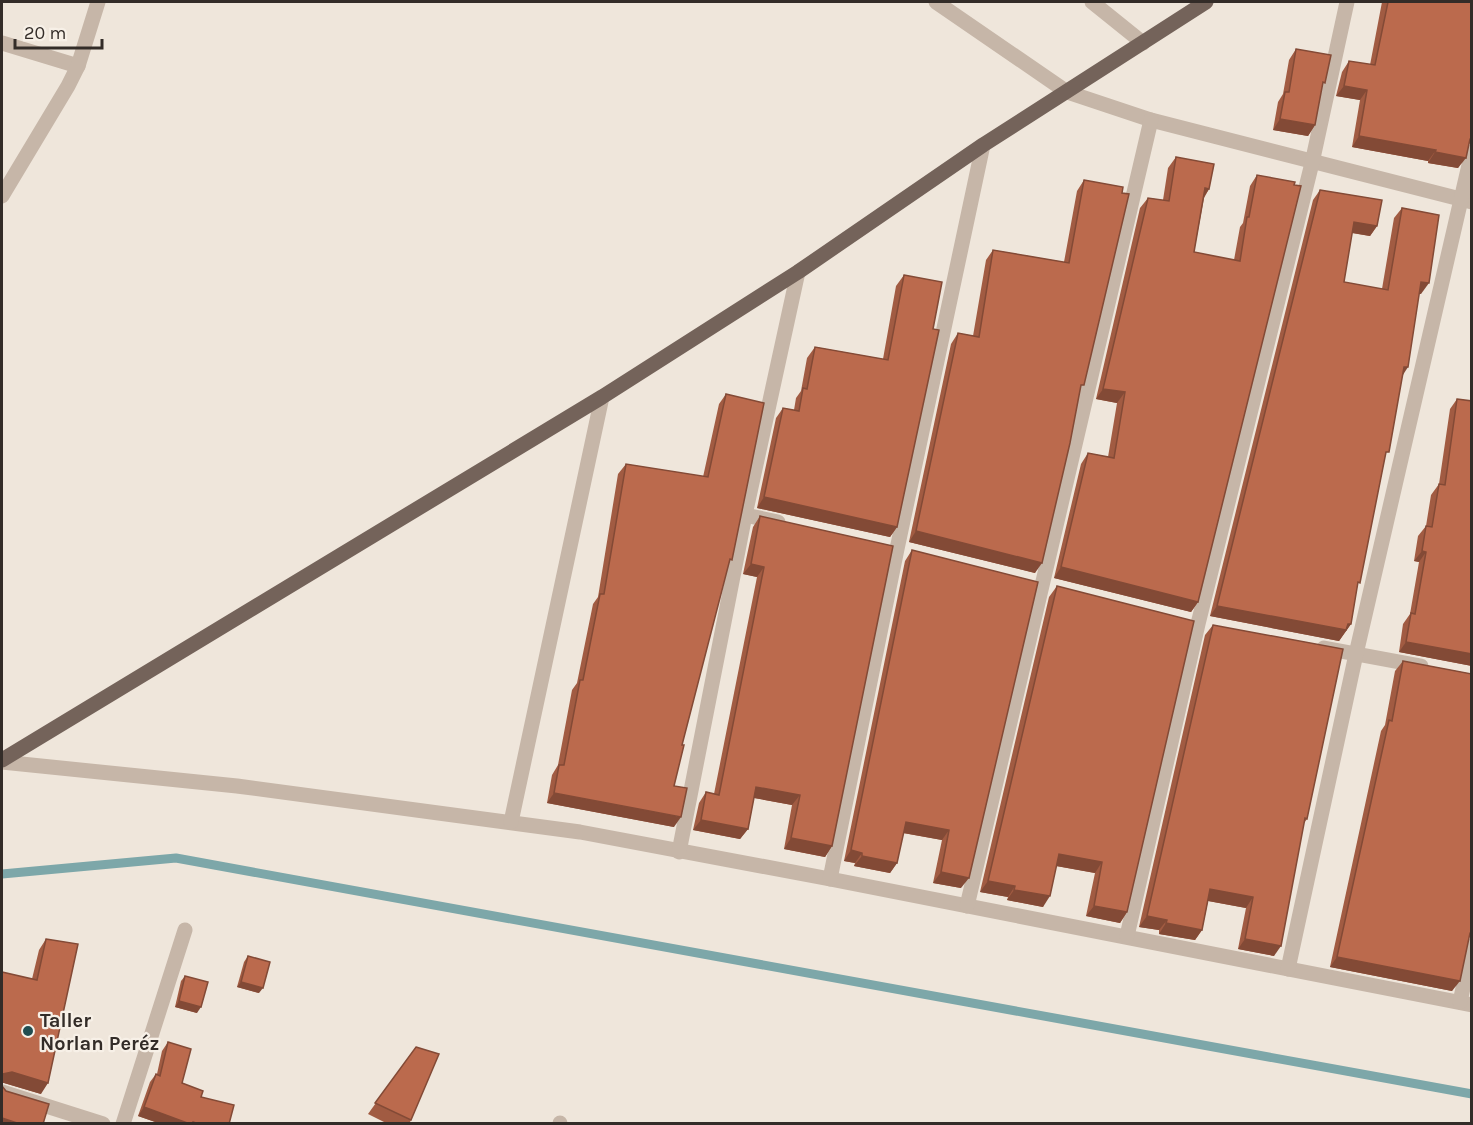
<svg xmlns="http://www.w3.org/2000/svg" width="1473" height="1125" viewBox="0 0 1473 1125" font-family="Karla,sans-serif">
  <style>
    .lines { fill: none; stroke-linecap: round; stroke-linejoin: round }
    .stream { stroke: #7da7a9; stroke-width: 9 }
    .minor { stroke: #c6b6a8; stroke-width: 15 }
    .major { stroke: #74635a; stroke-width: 15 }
    .wall { fill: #a15b42 }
    .shaded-wall { fill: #834a36 }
    .building { fill: #bb6a4d; stroke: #834a36; stroke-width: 1.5 }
    .poi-dot { fill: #214d51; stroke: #f7f0e7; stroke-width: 2 }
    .labels { text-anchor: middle; stroke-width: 4.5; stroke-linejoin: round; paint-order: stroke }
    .poi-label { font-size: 20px; font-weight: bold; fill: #332c28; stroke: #f7f0e7; text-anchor: start }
  </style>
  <rect width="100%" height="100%" fill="#efe6db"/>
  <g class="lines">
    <path class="stream" d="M2,874L176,858L1472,1094"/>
    <g class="minor">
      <path d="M936,2L1067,92L1151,120L1472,202"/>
      <path d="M1092,2L1143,43"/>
      <path d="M2,43L78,66"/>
      <path d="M2,196L68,86L78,66L98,2"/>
      <path d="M745,515L778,522"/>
      <path d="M1324,648L1421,666"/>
      <path d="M2,762L237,786L580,832L830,879L1472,1005"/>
      <path d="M511,822L602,397"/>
      <path d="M679,852L745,515L798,272"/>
      <path d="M830,879L897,549L983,145"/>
      <path d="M967,906L1151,120"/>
      <path d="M1127,936L1198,624L1312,163L1347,2"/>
      <path d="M1288,969L1356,654L1472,152"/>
      <path d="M1460,1002L1472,946"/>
      <path d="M2,1092L103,1124"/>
      <path d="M123,1124L185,930"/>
      <path d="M560,1124V1123"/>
    </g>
    <path class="major" d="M2,760L602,397L798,272L983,145L1206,2"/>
  </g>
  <g class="wall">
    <path d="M1382,2H1472V138L1458,168L1428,163V161L1352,147L1360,100L1336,96L1342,72L1349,61L1370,65Z"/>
    <path d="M1296,49L1322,86L1315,125L1308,136L1273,130L1278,102L1283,94L1289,60Z"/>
    <path d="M1176,157L1209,189L1204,198L1194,252L1234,260L1240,227L1243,223L1250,186L1257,175L1198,602L1191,612L1054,578L1081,464L1088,453L1108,457L1117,403L1096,399L1140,208L1148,198L1163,200L1168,168Z"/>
    <path d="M1084,180L1080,391L1035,573L909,542L951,344L958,333L973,336L986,260L993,250L1064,262L1077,191Z"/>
    <path d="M1320,190L1377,226L1370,236L1352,233L1344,282L1382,289L1394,218L1402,208L1421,294H1419L1357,588L1351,624L1339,641L1210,616L1313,200Z"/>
    <path d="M904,275L897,527L890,537L757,508L776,418L783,408L794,410L796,398L801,391L807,358L815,347L883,359L896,286Z"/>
    <path d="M726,394L728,564L682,745L674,786V827L547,803L552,775L558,765L572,690L577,683L593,604L598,597L618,474L626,464L703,477L719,404Z"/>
    <path d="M1457,399L1472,401V666L1399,652L1403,624L1410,614L1419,562L1414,561L1418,536L1426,526L1431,495L1439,484L1450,409Z"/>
    <path d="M760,516L832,846L825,857L784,849L792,805L754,798L748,829L740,839L693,830L699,803L706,792L714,794L757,577L743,574L753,527Z"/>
    <path d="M912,550L961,888L933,883L942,840L903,833L897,863L890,873L854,866L855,863L844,861L905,561Z"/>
    <path d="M1057,586L1127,912L1120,923L1086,916L1095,873L1056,866L1043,907L1007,900L1008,897L980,892L1049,597Z"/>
    <path d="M1213,625L1307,819L1304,823L1274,956L1238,949L1246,908L1208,901L1202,930L1195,940L1159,934V930L1139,927L1205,635Z"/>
    <path d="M1403,661L1472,674V937H1469L1452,991L1330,967L1381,731L1385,725L1395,671Z"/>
    <path d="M46,939L41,1094L4,1083H2V972L32,979L39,950Z"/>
    <path d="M248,956L259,993L237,987L244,962Z"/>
    <path d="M185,976L197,1013L175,1007L181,981Z"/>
    <path d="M168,1042L182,1083L201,1097L229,1124H161L138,1116L150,1082L156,1074H157L162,1051Z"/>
    <path d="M416,1047L411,1120L409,1124H388L368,1114Z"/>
  </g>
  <g class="shaded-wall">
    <path d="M1344,86L1367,90L1360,100L1336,96Z"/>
    <path d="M1280,119L1315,125L1308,136L1273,130Z"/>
    <path d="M1359,136L1436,150L1428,161L1352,147Z"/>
    <path d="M1435,152L1466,158L1458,168L1428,163Z"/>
    <path d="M1205,188L1209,189L1202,200Z"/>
    <path d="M1354,222L1377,226L1370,236L1347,232Z"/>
    <path d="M1421,282L1429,283L1421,294L1414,293Z"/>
    <path d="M1404,367H1408L1401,378Z"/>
    <path d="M1103,389L1125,392L1117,403L1096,399Z"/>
    <path d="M764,497L897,527L890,537L757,508Z"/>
    <path d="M916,531L1042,563L1035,573L909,542Z"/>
    <path d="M1422,551L1426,552L1419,562L1414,561Z"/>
    <path d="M751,564L764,567L757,577L743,574Z"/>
    <path d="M1061,567L1198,602L1191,612L1054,578Z"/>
    <path d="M1217,606L1348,624H1351L1339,641L1210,616Z"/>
    <path d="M1406,642L1472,654V666L1399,652Z"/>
    <path d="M756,787L800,795L792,805L749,797Z"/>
    <path d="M554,793L681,817L674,827L547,803Z"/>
    <path d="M701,820L748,829L740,839L693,830Z"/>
    <path d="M906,822L949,830L942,840L898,832Z"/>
    <path d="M791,838L832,846L825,857L784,849Z"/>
    <path d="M851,850L862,853L855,863L844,861Z"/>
    <path d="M1059,854L1102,862L1095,873L1051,865Z"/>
    <path d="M862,856L897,863L890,873L854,866Z"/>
    <path d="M941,872L969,878L961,888L933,883Z"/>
    <path d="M988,881L1015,886L1008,897L980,892Z"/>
    <path d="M1210,889L1253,897L1246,908L1203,900Z"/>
    <path d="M1014,890L1050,896L1043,907L1007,900Z"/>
    <path d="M1094,906L1127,912L1120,923L1086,916Z"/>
    <path d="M1147,916L1167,920L1159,930L1139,927Z"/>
    <path d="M1166,923L1202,930L1195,940L1159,934Z"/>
    <path d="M1245,939L1281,946L1274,956L1238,949Z"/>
    <path d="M1337,957L1460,981L1452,991L1330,967Z"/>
    <path d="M241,982L263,988L259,993L237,987Z"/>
    <path d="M179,1001L201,1007L197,1013L175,1007Z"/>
    <path d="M12,1072L48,1083L41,1094L4,1083H2V1076L3,1074Z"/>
    <path d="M144,1107L190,1124H161L138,1116Z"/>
    <path d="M2,1118L20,1124H2Z"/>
  </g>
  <g class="building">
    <path d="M1388,2H1472V137L1470,139L1466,158L1435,152L1436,150L1359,136L1367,90L1344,86L1349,61L1375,65Z"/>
    <path d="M1296,49L1331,55L1325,83L1323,82L1315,125L1280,119L1285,92H1289Z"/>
    <path d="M1176,157L1214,164L1209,189L1205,188L1194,252L1240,261L1247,217H1249L1257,175L1295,182L1294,185L1301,186L1198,602L1061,567L1088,453L1114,458L1125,392L1103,389L1148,198L1169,201Z"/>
    <path d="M1084,180L1123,187L1122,193L1129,194L1084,385H1081L1070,443L1042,563L916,531L958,333L979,337L993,250L1069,263Z"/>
    <path d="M1320,190L1382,200L1377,226L1354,222L1344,282L1388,290L1402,208L1439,215L1429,283L1421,282L1408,367H1404L1389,452H1386L1360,583L1358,582L1351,624H1348L1346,630L1217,606Z"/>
    <path d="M904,275L942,282L933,329L939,330L897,527L764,497L783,408L799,411L803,388L807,389L815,347L888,360Z"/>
    <path d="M726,394L764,403L732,560L730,559L682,745H684L674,786L687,788L681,817L554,793L559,765H564L580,680H583L600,594H604L626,464L708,477Z"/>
    <path d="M1457,399L1472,401V654L1406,642L1411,613L1415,614L1426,552L1422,551L1426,526L1432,527L1439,484L1445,485Z"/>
    <path d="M760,516L893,546L832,846L791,838L800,795L756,787L748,829L701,820L706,792L719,795L764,567L751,564Z"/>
    <path d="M912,550L1038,582L969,878L941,872L949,830L906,822L897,863L862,856V853L851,850Z"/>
    <path d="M1057,586L1194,621L1127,912L1094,906L1102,862L1059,854L1050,896L1014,890L1015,886L988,881Z"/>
    <path d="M1213,625L1343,649L1307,819L1305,818L1281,946L1245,939L1253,897L1210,889L1202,930L1166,923L1167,920L1147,916Z"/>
    <path d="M1403,661L1472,674V931L1470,933L1460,981L1337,957L1389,720L1392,721Z"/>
    <path d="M46,939L78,944L48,1083L12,1072L3,1074L2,1077V972L37,980Z"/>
    <path d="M248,956L270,962L263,988L241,982Z"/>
    <path d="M185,976L208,982L201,1007L179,1001Z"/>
    <path d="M168,1042L191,1049L182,1083L203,1091L201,1097L234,1105L229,1124H199L193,1122L192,1124H190L144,1107L156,1074L160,1076Z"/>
    <path d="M416,1047L439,1054L411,1120L375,1103Z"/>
    <path d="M2,1086L6,1091L49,1104L43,1124H20L2,1118Z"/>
  </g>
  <circle class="poi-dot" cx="28" cy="1031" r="6"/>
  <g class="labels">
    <g class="poi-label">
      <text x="40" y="1027">Taller<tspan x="40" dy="23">Norlan Peréz</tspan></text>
    </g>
  </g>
  <rect width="1473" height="1125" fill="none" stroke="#332c28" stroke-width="6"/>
  <path d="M15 39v9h87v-9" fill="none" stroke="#332c28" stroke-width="3"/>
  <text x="24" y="39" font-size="18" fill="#332c28" stroke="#f7f0e7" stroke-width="4.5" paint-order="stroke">20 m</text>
</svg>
